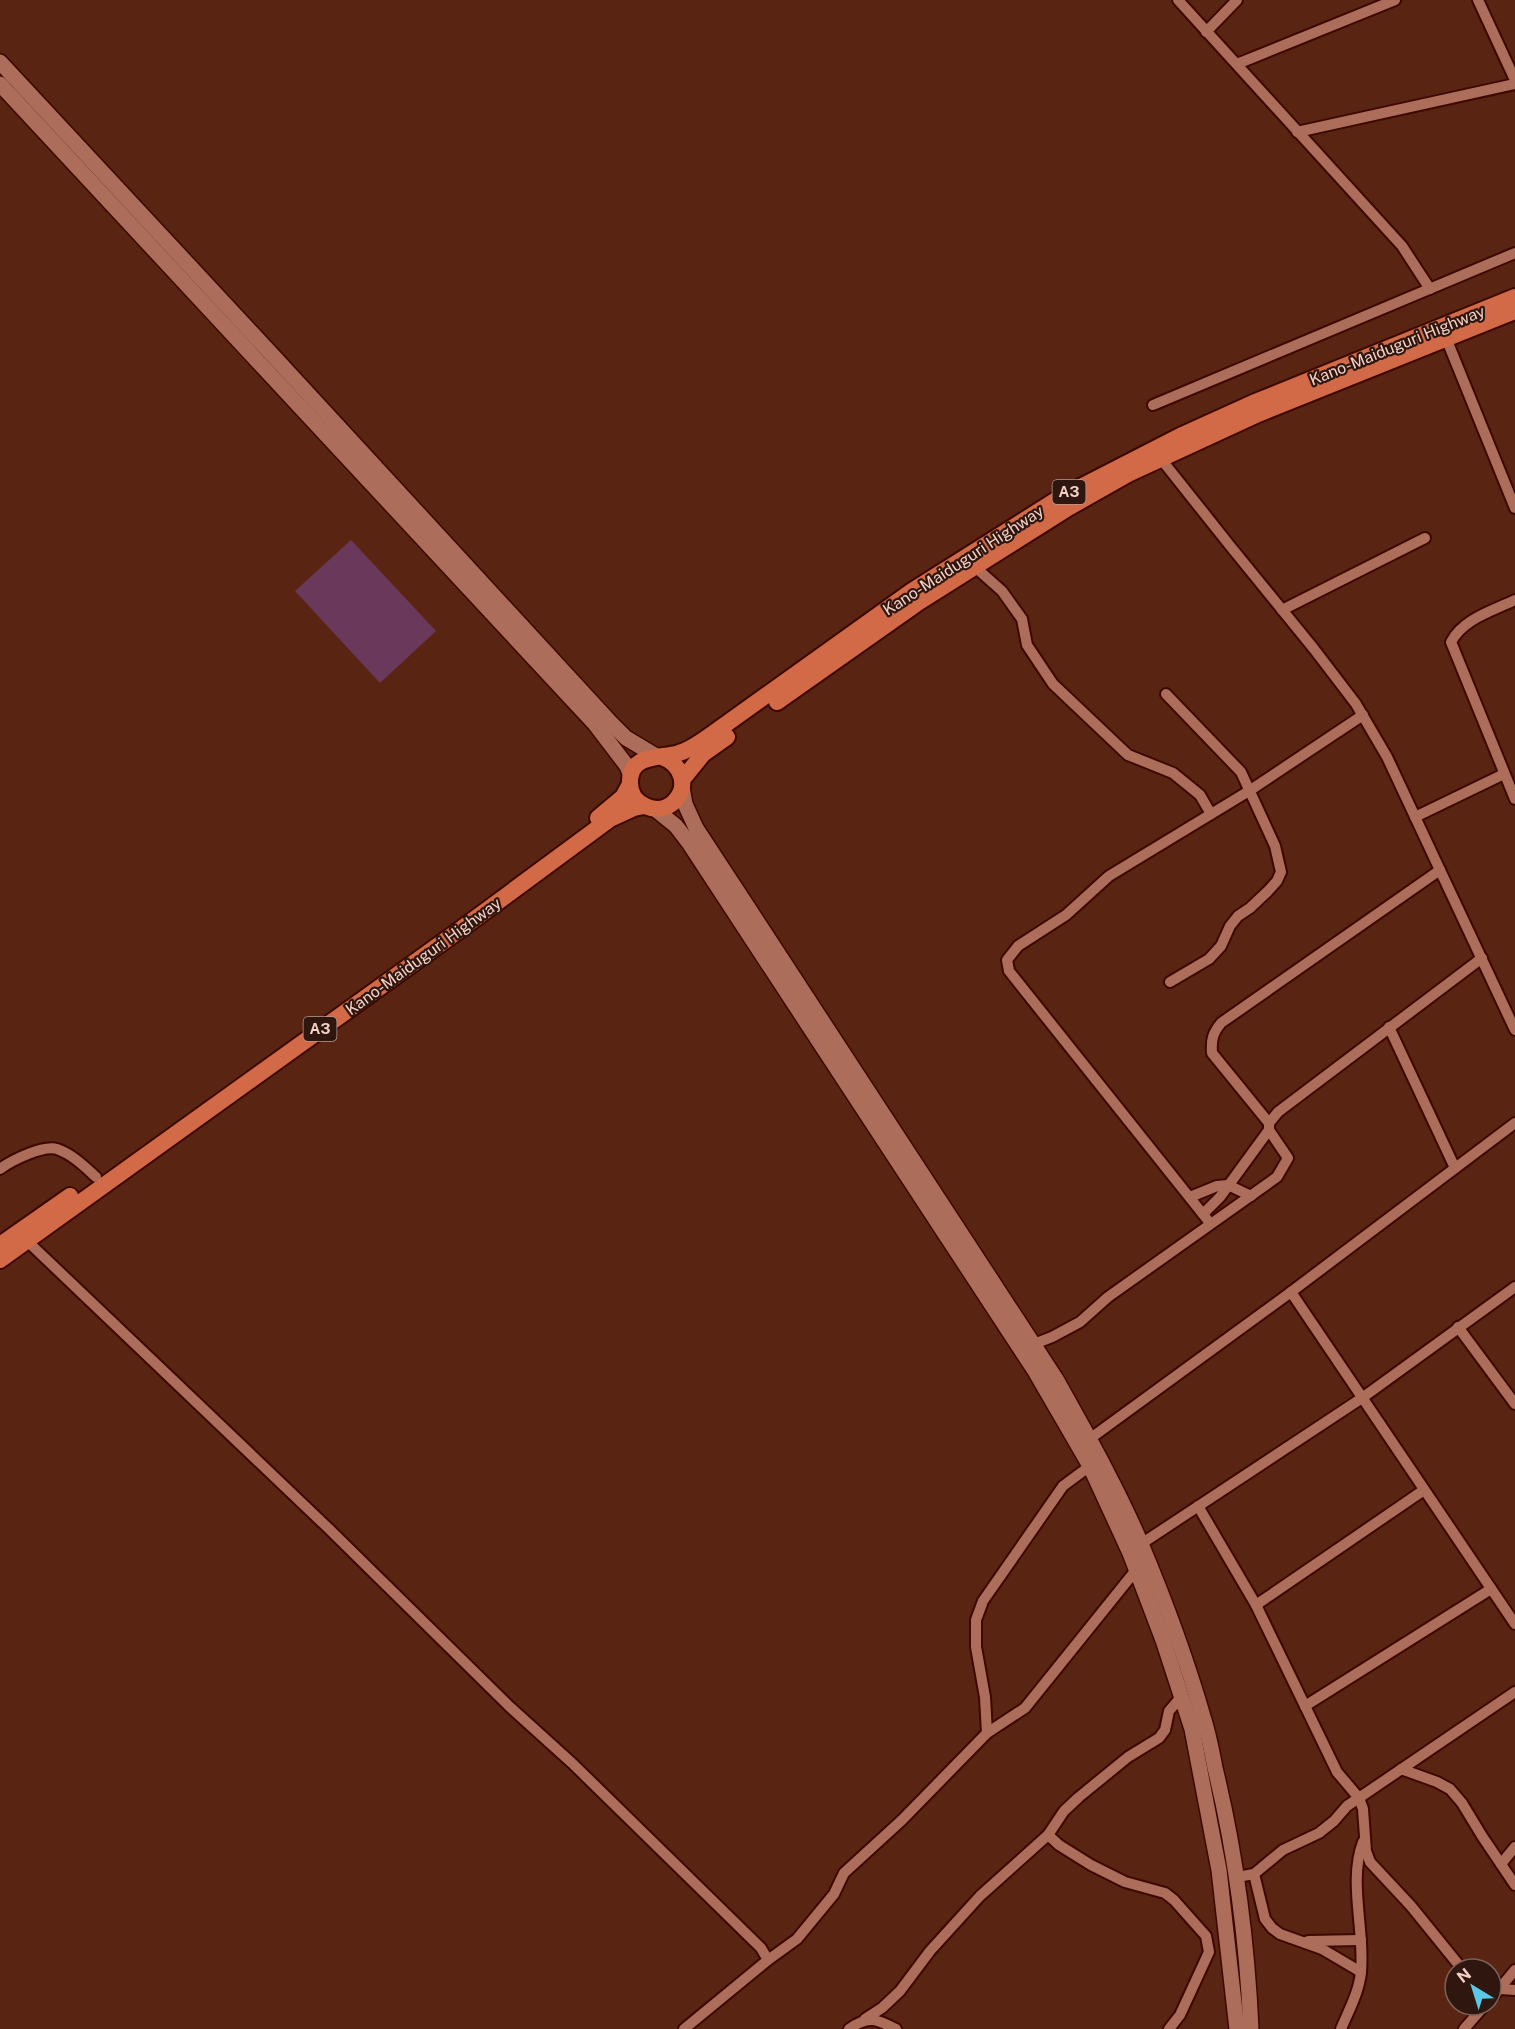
<svg xmlns="http://www.w3.org/2000/svg" width="1515" height="2029" viewBox="0 0 1515 2029" font-family="'Public Sans',sans-serif">
  <style>
    .green { fill: #69385b }
    .lines { fill: none; stroke-linecap: round; stroke-linejoin: round }
    .minor-casing { stroke: #3d0800; stroke-width: 14 }
    .secondary-casing { stroke: #3d0800; stroke-width: 18 }
    .trunk-casing { stroke: #3d0800; stroke-width: 20 }
    .minor { stroke: #ac6e5a; stroke-width: 10 }
    .secondary { stroke: #ac6e5a; stroke-width: 15 }
    .trunk { stroke: #d26a48; stroke-width: 16 }
    .labels { text-anchor: middle; stroke-width: 4.5; stroke-linejoin: round; paint-order: stroke }
    .shield { fill: #2f170f; stroke: #b9998f; stroke-width: 1.5 }
    .shield-label { font-size: 15px; font-weight: bold; fill: #f4d1c6 }
    .street-label { font-size: 16px; fill: #f4d1c6; stroke: #2f170f }
  </style>
  <rect width="100%" height="100%" fill="#5a2412"/>
  <path class="green" d="M351,540L436,631L380,683L295,591Z"/>
  <g class="lines">
    <g class="minor-casing">
      <g id="minor">
        <path d="M1178,0L1402,246L1430,289"/>
        <path d="M1478,0L1515,80"/>
        <path d="M1206,32L1237,0"/>
        <path d="M1237,64L1395,0"/>
        <path d="M1297,132L1515,84"/>
        <path d="M1446,338L1515,508"/>
        <path d="M1153,405L1515,253"/>
        <path d="M1161,459L1231,547L1314,649L1356,704L1387,757L1515,1030"/>
        <path d="M975,567L1002,591L1022,619L1027,645L1053,684L1128,755L1173,773L1200,795L1211,814"/>
        <path d="M1515,600C1492,611 1463,619 1451,642L1515,799"/>
        <path d="M1282,610L1425,538"/>
        <path d="M1166,694L1241,772L1275,846L1281,872L1277,881L1268,891L1250,908L1238,916L1230,926L1221,946L1209,959L1170,982"/>
        <path d="M1415,817L1504,774"/>
        <path d="M1389,1027L1455,1168"/>
        <path d="M1269,1123L1212,1053C1211,1039 1213,1033 1221,1023L1440,870"/>
        <path d="M0,1169C12,1160 43,1145 57,1149C72,1154 85,1167 96,1177"/>
        <path d="M1190,1197L1217,1186L1228,1185L1251,1196"/>
        <path d="M1203,1214L1220,1197L1269,1130"/>
        <path d="M1210,1223L1009,971L1007,960L1018,946L1066,915L1109,876L1249,791L1363,715"/>
        <path d="M24,1238L326,1526L510,1707L572,1763L761,1948L768,1960L684,2029"/>
        <path d="M1291,1292L1515,1624"/>
        <path d="M1458,1327L1515,1404"/>
        <path d="M1034,1344L1052,1337L1080,1322L1108,1297L1277,1177L1288,1158L1269,1130V1123L1278,1112L1482,958"/>
        <path d="M1084,1443L1291,1292L1515,1123"/>
        <path d="M1198,1506L1256,1605L1337,1772L1359,1798L1363,1809L1366,1851L1370,1862L1411,1906L1462,1969"/>
        <path d="M1141,1544L1362,1398L1515,1287"/>
        <path d="M1256,1605L1424,1490"/>
        <path d="M1305,1706L1491,1589"/>
        <path d="M987,1733L985,1697L976,1647V1620L983,1601L1063,1486L1090,1466"/>
        <path d="M1401,1769L1437,1782L1450,1789L1462,1803L1482,1836L1515,1885"/>
        <path d="M1048,1835L1059,1845L1091,1865L1125,1882L1165,1893L1174,1900L1206,1936L1209,1952L1180,2015L1169,2029"/>
        <path d="M1501,1864L1515,1847"/>
        <path d="M1254,1874L1265,1919L1272,1928L1280,1934L1322,1949L1361,1972"/>
        <path d="M1237,1877L1254,1874L1283,1850L1319,1833L1334,1821L1347,1806L1515,1692"/>
        <path d="M1308,1941L1361,1940"/>
        <path d="M768,1960L797,1939L834,1894L844,1873L902,1820L987,1733L1025,1708L1136,1570"/>
        <path d="M1500,1989L1515,1990"/>
        <path d="M1491,1999L1515,1970"/>
        <path d="M865,2019L882,2008L900,1991L930,1951L980,1896L1048,1835L1064,1811L1079,1797L1128,1757L1159,1738L1165,1730L1169,1711L1182,1696"/>
        <path d="M849,2029C869,2015 876,2019 896,2029"/>
        <path d="M1341,2029C1349,2010 1359,1992 1361,1972C1365,1930 1348,1881 1363,1842"/>
        <path d="M1464,2029L1485,2005"/>
      </g>
    </g>
    <g class="secondary-casing">
      <g id="secondary">
        <path d="M0,62L277,360L611,723L626,738L656,756"/>
        <path d="M0,84L595,724L627,766L631,776"/>
        <path d="M682,787L685,804L696,828L1056,1379C1086,1433 1117,1487 1141,1544C1165,1601 1187,1661 1204,1720C1209,1736 1212,1752 1215,1768C1236,1854 1247,1941 1251,2029"/>
        <path d="M655,809L676,826L689,843L1035,1371L1090,1466L1130,1553L1163,1640L1192,1729L1219,1870L1237,2029"/>
      </g>
    </g>
    <g class="trunk-casing">
      <g id="trunk">
        <path d="M777,702L919,602L1068,508L1128,474L1258,414L1515,311"/>
        <path d="M662,757C681,764 690,786 674,802C658,817 630,805 630,783C629,753 661,759 679,753C690,750 699,743 708,737L912,591L1061,497L1180,436L1253,403L1515,297"/>
        <path d="M682,780L703,754L727,737"/>
        <path d="M598,818L623,797L630,784"/>
        <path d="M0,1245L70,1196"/>
        <path d="M0,1260L461,929L610,819L634,808L644,806"/>
      </g>
    </g>
    <use href="#minor" class="minor"/>
    <use href="#secondary" class="secondary"/>
    <use href="#trunk" class="trunk"/>
  </g>
  <g class="labels">
    <g class="shield">
      <rect x="1052.5" y="480" width="33" height="24" rx="4.5"/>
      <rect x="303.5" y="1017" width="33" height="24" rx="4.5"/>
    </g>
    <g class="shield-label">
      <text x="1069" y="497">A3</text>
      <text x="320" y="1034">A3</text>
    </g>
    <g class="street-label">
      <text transform="translate(1397 345) rotate(-22)" y="6">Kano-Maiduguri Highway</text>
      <text transform="translate(963 560) rotate(-33)" y="6">Kano-Maiduguri Highway</text>
      <text transform="translate(423 956) rotate(-36)" y="6">Kano-Maiduguri Highway</text>
    </g>
  </g>
  <g transform="translate(1473 1987) rotate(322)"><circle r="28" fill="#2f170f" stroke="#7e6158" stroke-width="1.5"/>
  <path d="M0-4.5L10 22L0 15L-10 22Z" fill="#5ac8e6"/>
  <text y="-9" font-size="16" font-weight="bold" text-anchor="middle" fill="#f4d1c6">N</text>
  </g>
</svg>
